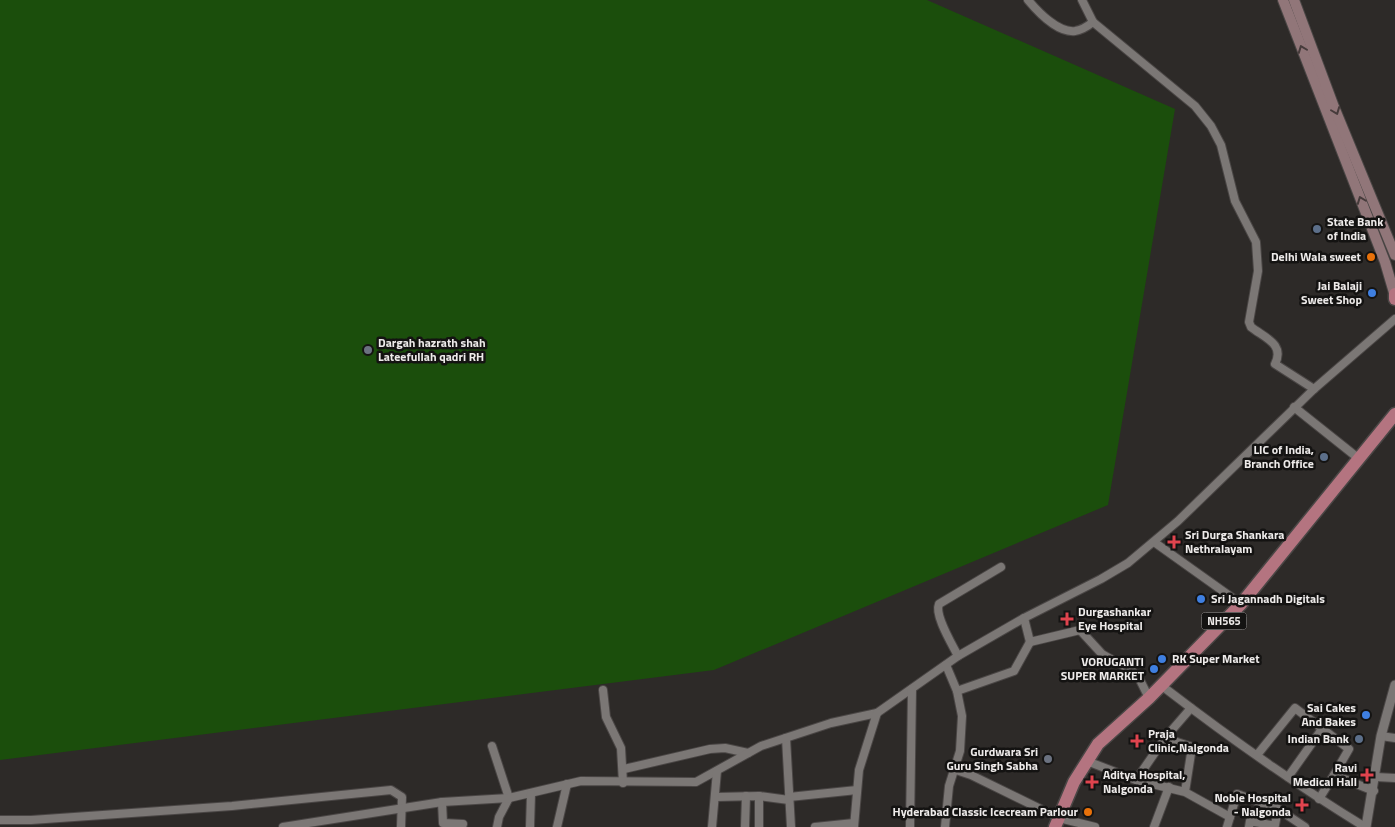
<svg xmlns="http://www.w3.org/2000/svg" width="1395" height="827" viewBox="0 0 1395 827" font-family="'Titillium Web',sans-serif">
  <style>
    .green { fill: #1b4e0c }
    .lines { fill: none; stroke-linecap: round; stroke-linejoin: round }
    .minor-casing { stroke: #4a4645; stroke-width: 10 }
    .tertiary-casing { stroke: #4a4645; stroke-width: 11 }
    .secondary-casing { stroke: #4a4645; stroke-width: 12 }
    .trunk-casing { stroke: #4a4645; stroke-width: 15 }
    .minor { stroke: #7b7775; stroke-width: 8 }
    .tertiary { stroke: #7b7775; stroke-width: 9 }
    .secondary { stroke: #917679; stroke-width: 10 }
    .trunk { stroke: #b47480; stroke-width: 12 }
    .oneway { stroke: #463b3b }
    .service-dot { fill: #5c6f8a; stroke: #141312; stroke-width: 2 }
    .food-dot { fill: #e8710a; stroke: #141312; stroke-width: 2 }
    .shop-dot { fill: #3f7fe0; stroke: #141312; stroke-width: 2 }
    .worship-dot { fill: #6b7280; stroke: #141312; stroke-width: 2 }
    .health-dot { fill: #e0444e; stroke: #141312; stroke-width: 2 }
    .labels { text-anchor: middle; stroke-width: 5; stroke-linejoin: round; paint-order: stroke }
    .shield { fill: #141312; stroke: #adaaa9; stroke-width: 1 }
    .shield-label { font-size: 11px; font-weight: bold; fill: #eeebea }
    .poi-label { font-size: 12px; font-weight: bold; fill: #eeebea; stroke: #141312; text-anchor: end }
  </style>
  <rect width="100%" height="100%" fill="#2d2a28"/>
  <path class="green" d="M0,0H927L1175,109L1108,505L714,670L0,760Z"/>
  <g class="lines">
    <g class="minor-casing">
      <g id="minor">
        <path d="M1028,0C1038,12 1058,33 1075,31C1082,30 1088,26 1093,22"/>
        <path d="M1082,0L1093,22L1195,106L1211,126L1221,145L1235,201L1256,242L1258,271L1249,322L1251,327C1265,338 1285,344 1275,364L1314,389"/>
        <path d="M1294,407L1358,458"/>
        <path d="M1154,542L1241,604"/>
        <path d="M1024,618L1030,642L1080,630L1102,654L1137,674L1149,698"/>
        <path d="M958,656C952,644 934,615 939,604L1001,567"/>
        <path d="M1166,689C1230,738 1296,785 1365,827"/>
        <path d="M603,690L606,717L621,748L623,783"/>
        <path d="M957,691L1014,671L1030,642"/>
        <path d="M1381,736L1395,738"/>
        <path d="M786,738L791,827"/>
        <path d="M1165,738L1191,708"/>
        <path d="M492,746L509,798L499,817L497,827"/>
        <path d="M1257,755L1295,708L1349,749L1334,775L1374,791"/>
        <path d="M1092,763L1136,780"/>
        <path d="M624,769L710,749L725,748L748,753"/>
        <path d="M953,769L971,775L1059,818L1095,827"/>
        <path d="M1288,777L1322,729"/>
        <path d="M1376,777L1395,778"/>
        <path d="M1185,792L1192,747L1165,738L1136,780L1185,792L1230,817"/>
        <path d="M759,796V827"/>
        <path d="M716,797L759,796L789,800"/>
        <path d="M789,797L857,790"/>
        <path d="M1319,799L1334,775"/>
        <path d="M442,802L443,823L463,824L462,827"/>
        <path d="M0,820H31L232,806L391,790L402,797L401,827"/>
        <path d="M283,827L442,802L509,798L581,781L696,782L761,746L831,723L877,713"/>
        <path d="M530,827L531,794"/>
        <path d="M557,827L567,784"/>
        <path d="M712,827L717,771"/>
        <path d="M745,827L746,796"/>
        <path d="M815,827L854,823"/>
        <path d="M854,827L859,770L877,713L958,656L1024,618L1101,579L1128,563L1178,521L1314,389L1395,319"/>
        <path d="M910,827L912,689"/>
        <path d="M945,827L949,786L960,751L962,716L957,691L946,665"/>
        <path d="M1154,827L1169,787"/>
        <path d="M1227,827L1237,794L1278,809L1305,827"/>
        <path d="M1249,827L1250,821L1270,825"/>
        <path d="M1270,827V825H1275L1278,809"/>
      </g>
    </g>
    <g class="tertiary-casing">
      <path id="tertiary" d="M1366,827L1381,736L1395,685"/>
    </g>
    <g class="secondary-casing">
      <g id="secondary">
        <path d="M1283,0L1385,262L1395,296"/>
        <path d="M1294,0L1334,107L1395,255"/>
      </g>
    </g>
    <g class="trunk-casing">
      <g id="trunk">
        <path d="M1395,294V299"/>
        <path d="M1055,827L1074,782L1098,744L1149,698L1241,604L1395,414"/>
      </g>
    </g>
    <use href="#minor" class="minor"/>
    <use href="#tertiary" class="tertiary"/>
    <use href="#secondary" class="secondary"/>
    <use href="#trunk" class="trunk"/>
  </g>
  <defs><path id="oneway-chevron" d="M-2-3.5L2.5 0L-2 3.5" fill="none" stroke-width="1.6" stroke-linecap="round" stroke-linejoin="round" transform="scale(1.25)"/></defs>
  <g class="oneway">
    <use href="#oneway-chevron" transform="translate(1302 49) rotate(-111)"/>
    <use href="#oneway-chevron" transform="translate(1336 111) rotate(69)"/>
    <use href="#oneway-chevron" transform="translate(1361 200) rotate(-111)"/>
  </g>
  <g class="service-dot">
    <circle cx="1317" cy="229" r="5"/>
    <circle cx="1324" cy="457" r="5"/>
    <circle cx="1359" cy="739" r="5"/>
  </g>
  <g class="food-dot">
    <circle cx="1371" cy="257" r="5"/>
    <circle cx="1088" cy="812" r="5"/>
  </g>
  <g class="shop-dot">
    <circle cx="1372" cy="293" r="5"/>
    <circle cx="1201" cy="599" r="5"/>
    <circle cx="1162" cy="659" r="5"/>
    <circle cx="1154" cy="669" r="5"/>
    <circle cx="1366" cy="715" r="5"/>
  </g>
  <g class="worship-dot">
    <circle cx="368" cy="350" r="5"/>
    <circle cx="1048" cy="759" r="5"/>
  </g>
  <g class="health-dot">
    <path d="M1171.5 534.5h5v5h5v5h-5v5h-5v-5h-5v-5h5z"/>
    <path d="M1064.5 611.5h5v5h5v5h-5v5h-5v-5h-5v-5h5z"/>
    <path d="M1134.5 733.5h5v5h5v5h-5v5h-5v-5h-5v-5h5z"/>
    <path d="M1364.5 767.5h5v5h5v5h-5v5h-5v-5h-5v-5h5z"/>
    <path d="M1089.5 774.5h5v5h5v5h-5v5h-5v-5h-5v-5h5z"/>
    <path d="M1299.5 797.5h5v5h5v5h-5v5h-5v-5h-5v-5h5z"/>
  </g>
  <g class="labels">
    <rect class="shield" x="1201.5" y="612.5" width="45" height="17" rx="4"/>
    <g class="shield-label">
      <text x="1224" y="625">NH565</text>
    </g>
    <g class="poi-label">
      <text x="1327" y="226" text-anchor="start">State Bank<tspan x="1327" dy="14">of India</tspan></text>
      <text x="1361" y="261">Delhi Wala sweet</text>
      <text x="1362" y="290">Jai Balaji<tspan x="1362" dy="14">Sweet Shop</tspan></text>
      <text x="378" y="347" text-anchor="start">Dargah hazrath shah<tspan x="378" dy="14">Lateefullah qadri RH</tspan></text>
      <text x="1314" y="454">LIC of India,<tspan x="1314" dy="14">Branch Office</tspan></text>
      <text x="1185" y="539" text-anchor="start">Sri Durga Shankara<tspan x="1185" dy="14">Nethralayam</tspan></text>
      <text x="1211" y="603" text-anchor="start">Sri Jagannadh Digitals</text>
      <text x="1078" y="616" text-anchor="start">Durgashankar<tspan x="1078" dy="14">Eye Hospital</tspan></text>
      <text x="1172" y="663" text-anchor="start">RK Super Market</text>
      <text x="1144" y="666">VORUGANTI<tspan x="1144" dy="14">SUPER MARKET</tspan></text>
      <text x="1356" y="712">Sai Cakes<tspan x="1356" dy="14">And Bakes</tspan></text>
      <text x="1148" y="738" text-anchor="start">Praja<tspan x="1148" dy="14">Clinic,Nalgonda</tspan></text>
      <text x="1349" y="743">Indian Bank</text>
      <text x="1038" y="756">Gurdwara Sri<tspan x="1038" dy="14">Guru Singh Sabha</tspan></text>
      <text x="1357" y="772">Ravi<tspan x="1357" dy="14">Medical Hall</tspan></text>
      <text x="1103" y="779" text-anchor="start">Aditya Hospital,<tspan x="1103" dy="14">Nalgonda</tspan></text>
      <text x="1291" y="802">Noble Hospital<tspan x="1291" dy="14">- Nalgonda</tspan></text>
      <text x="1078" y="816">Hyderabad Classic Icecream Parlour</text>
    </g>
  </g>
</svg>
